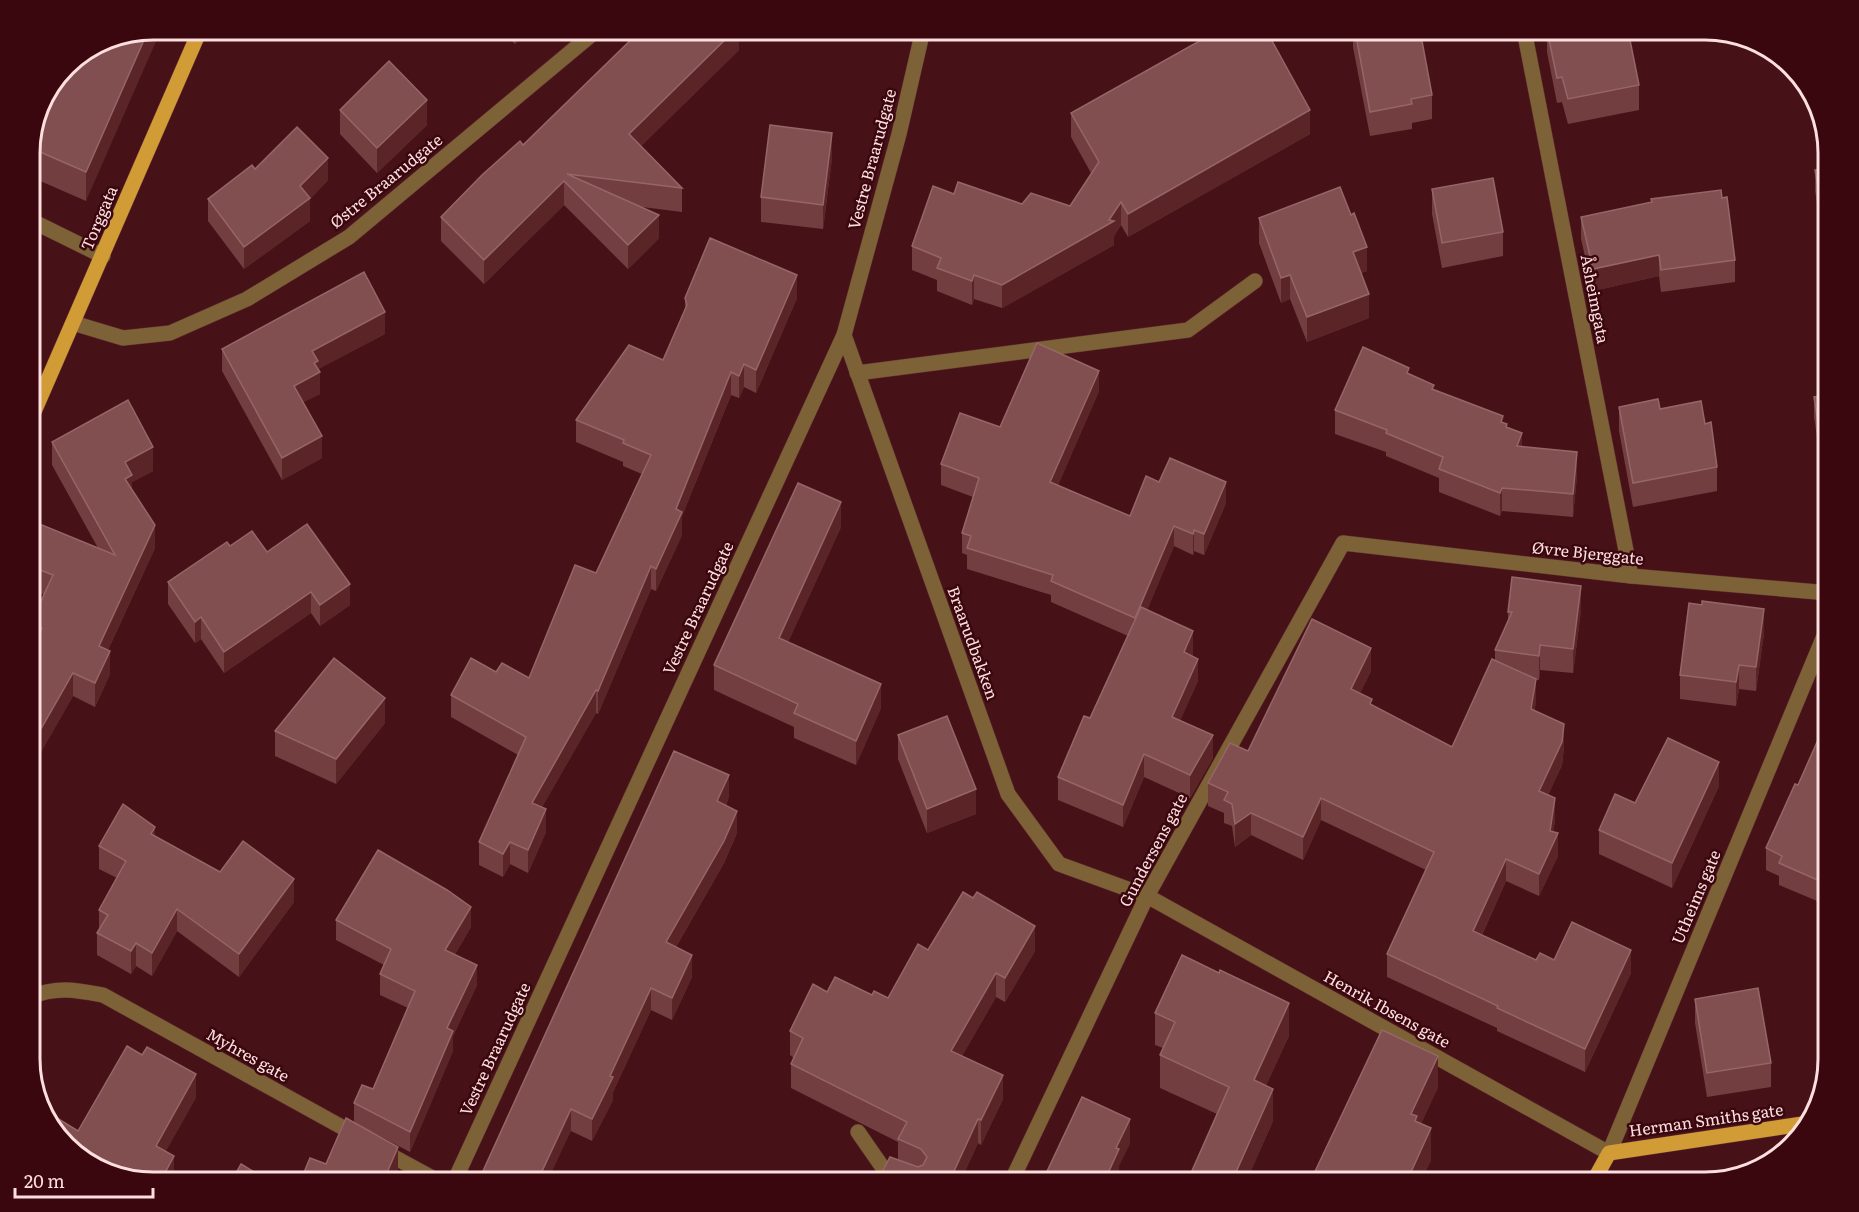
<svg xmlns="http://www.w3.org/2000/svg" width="1859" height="1212" viewBox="0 0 1859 1212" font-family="Literata,serif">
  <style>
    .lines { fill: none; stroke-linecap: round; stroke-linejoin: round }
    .minor-casing { stroke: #602f33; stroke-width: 16 }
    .major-casing { stroke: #602f33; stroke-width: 16 }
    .minor { stroke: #7c6236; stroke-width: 15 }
    .major { stroke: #d19b36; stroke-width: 15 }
    .wall { fill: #733e40 }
    .shaded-wall { fill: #5b2528 }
    .building { fill: #824f51; stroke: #956667; stroke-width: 1.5 }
    .labels { text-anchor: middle; stroke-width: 5; stroke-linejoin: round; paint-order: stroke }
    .street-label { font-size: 16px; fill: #fcdfde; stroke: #3b070e }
    .rim { fill: none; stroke: #fcdfde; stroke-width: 3 }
  </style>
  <rect width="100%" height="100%" fill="#471217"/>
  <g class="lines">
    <g class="minor-casing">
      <g id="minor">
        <path d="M1524,30L1631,576"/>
        <path d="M30,220L103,256"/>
        <path d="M73,323L123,338L170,333L247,299L349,237L597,30"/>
        <path d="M844,335L1008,794L1059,864L1147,896L1609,1153L1829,624"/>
        <path d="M857,373L1188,330L1255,281"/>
        <path d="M30,997C57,986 76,990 103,995L358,1136"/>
        <path d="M858,1132L883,1168L917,1182"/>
        <path d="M381,1150L440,1182"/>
        <path d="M454,1182L844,335L899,134L923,30"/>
        <path d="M1011,1182L1147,896L1343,543L1631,576L1829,593"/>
      </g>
    </g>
    <g class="major-casing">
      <g id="major">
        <path d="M30,421L200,30"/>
        <path d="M1593,1182L1609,1153L1809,1123"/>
      </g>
    </g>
    <use href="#minor" class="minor"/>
    <use href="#major" class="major"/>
  </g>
  <g class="wall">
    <path d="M501,30H529L515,44Z"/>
    <path d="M739,30V50L641,146L682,188V212L642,207L659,238L628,269L564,205L484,284L441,241V217L523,145Z"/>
    <path d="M1353,30H1420L1432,95V119L1412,123V129L1370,136L1353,47Z"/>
    <path d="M1544,30H1628L1639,85V110L1568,124L1562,102L1557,103L1547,52V43Z"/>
    <path d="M107,39L86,201L31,177L30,146L40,106Z"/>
    <path d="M340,110L427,125L377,173L340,134Z"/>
    <path d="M1071,113L1310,134L1128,237L1121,225L1114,236V245L1002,308L974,299L972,305L937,291V280L912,270V246L954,194L1022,204L1070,206L1091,173L1071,137Z"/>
    <path d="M832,158L823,229L761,222V197Z"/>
    <path d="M1829,167V244L1824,245L1815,191V170Z"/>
    <path d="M255,169L328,180L310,199V221L244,269L208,221V199Z"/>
    <path d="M1432,189L1503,232V256L1442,268L1432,214Z"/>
    <path d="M1722,198L1735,260V282L1661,292L1659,276L1593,291L1581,239V217L1651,202V199Z"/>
    <path d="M1259,218L1367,271L1361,273L1369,318L1307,342L1290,299L1281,303L1259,243Z"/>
    <path d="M685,298H797L756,393L744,387L739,398L731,395L682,516V535L656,591L651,589L598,714L596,713L542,807L546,832L528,873L510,864L503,877L479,865V842L518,755L451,717V695L496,672L529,678L596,573L642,474L623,466V462L576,442V420L663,360L685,309Z"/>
    <path d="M385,334L318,369L320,394L303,402L322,458L282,480L222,371V349Z"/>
    <path d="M1409,374L1434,390L1503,422L1522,447L1577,475L1573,517L1502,511L1500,516L1439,492V478L1386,456V452L1335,434V410Z"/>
    <path d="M1099,391L1058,485L1130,516L1159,482L1226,503L1204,555L1194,551L1193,555L1174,546L1147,610L1193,654L1192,656L1198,681L1180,720L1213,758L1190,798L1144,777L1123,827L1058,800V777L1090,718L1128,636L1051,602V595L967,569V555L962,553V533L973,497L941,485V464L1000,427Z"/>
    <path d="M1829,395V476L1823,477L1814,417V397Z"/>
    <path d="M1619,407L1660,409L1717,467V491L1633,507L1619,431Z"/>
    <path d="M52,442L153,471L132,482V490L155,548L108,650L110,674L95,707L73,696L30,771V653L33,648L31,647V623L44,595L30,589V520L98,548L52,465Z"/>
    <path d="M841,527L788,642L881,708L856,765L794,738V727L714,690V665Z"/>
    <path d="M230,546L267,552L350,605L320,626L311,613L224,673L201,639L195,643L168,604V582Z"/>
    <path d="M1581,610L1573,673L1540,670L1539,680H1536V702L1534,711L1564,747L1562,765L1548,795L1555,821L1553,832L1558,856L1539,896L1506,881L1482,935L1536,960H1554L1631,973L1585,1072L1497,1031V1028L1387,977V954L1426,870L1321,820L1303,860L1251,835L1235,847L1232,826L1224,823V813L1208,806V783L1248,751L1371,671L1360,693L1372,705L1452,747L1495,660V650L1508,621V612Z"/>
    <path d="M1764,633L1756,691L1739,689L1736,706L1680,699V675Z"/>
    <path d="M1829,715V906L1779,885V876L1766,870V848L1798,785Z"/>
    <path d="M385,723L336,784L275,756V731Z"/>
    <path d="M898,735L976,814L927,833L898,759Z"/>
    <path d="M1719,786L1672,888L1599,854V830L1635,803Z"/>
    <path d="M729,797L726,805L737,833L724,863L676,947L692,977L672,1020L651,1010L613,1092V1100L592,1141L571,1131L478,1182Z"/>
    <path d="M155,836L220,872L294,902L239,977L177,931L152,976L136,966L131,974L97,955V933L99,930V910L117,878L99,869V846Z"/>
    <path d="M336,920L471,927L455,954L477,985L453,1036V1051L410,1152L372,1132L398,1170L326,1164L354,1123V1103L373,1089L408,1008L380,995V974L384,965L336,940Z"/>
    <path d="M928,950L1035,951L1005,1002L996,997L962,1056L1003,1099L981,1145L978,1143L960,1182L898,1160V1142L791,1088V1064L794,1058L790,1055V1031L827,992L872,995L888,998Z"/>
    <path d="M1695,999L1771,1063V1087L1707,1097L1695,1023Z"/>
    <path d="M1155,1013L1289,1036L1266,1085L1273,1121L1246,1182H1187L1217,1114L1160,1088V1055L1163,1048L1155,1045Z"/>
  </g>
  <g class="shaded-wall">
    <path d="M154,30H161L86,201V172L148,31Z"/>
    <path d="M515,30H529L515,44Z"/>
    <path d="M735,30H739V50L629,158V134Z"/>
    <path d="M427,100V125L377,173V148Z"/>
    <path d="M1310,110V134L1128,237V214Z"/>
    <path d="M832,133V158L823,229V205Z"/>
    <path d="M328,158V180L310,199V221L244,269V247L300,186Z"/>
    <path d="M564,181V205L484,284V260Z"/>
    <path d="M1121,202V225L1114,236V245L1002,308V285L1109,220Z"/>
    <path d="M659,215V238L628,269V245Z"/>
    <path d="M1367,247V271L1353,276V252Z"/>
    <path d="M1659,255V276L1593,291V269Z"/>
    <path d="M797,275V298L756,393V370Z"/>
    <path d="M974,275V299L972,305V281Z"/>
    <path d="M1290,275V299L1281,303V278Z"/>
    <path d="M1369,294V318L1307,342V317Z"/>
    <path d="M385,312V334L318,369L320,372V394L294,407V386L312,351Z"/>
    <path d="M744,364V387L739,398V376Z"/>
    <path d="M1099,371V391L1050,503V482Z"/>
    <path d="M731,372V395L682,516V535L656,591V569L676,509Z"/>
    <path d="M1522,433V456L1517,446Z"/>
    <path d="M322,436V458L282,480V458Z"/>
    <path d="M153,447V471L132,482V499L125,479V462Z"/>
    <path d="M1577,452V475L1573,517V494Z"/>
    <path d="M1226,482V503L1204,555V534Z"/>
    <path d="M1502,488V511L1500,516V493Z"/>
    <path d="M841,502V527L779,662V638Z"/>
    <path d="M155,525V548L99,669V646Z"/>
    <path d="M1174,526V546L1135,639V618Z"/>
    <path d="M1194,530V551L1193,555V534Z"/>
    <path d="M651,566V589L598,714V691Z"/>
    <path d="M350,584V605L320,626V605Z"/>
    <path d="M1581,586V610L1573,673V649Z"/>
    <path d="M311,592V613L224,673V652Z"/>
    <path d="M1764,609V633L1756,691V667Z"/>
    <path d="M201,617V639L195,643V622Z"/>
    <path d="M1193,631V654L1184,675V652Z"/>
    <path d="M1540,645V670L1539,680V656Z"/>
    <path d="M1371,648V671L1351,712V689Z"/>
    <path d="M110,651V674L95,707V683Z"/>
    <path d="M1198,659V681L1172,739V717Z"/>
    <path d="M1739,665V689L1736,706V682Z"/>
    <path d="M73,673V696L30,771V748Z"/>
    <path d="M1536,679V702L1531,732V709Z"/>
    <path d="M881,684V708L856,765V741Z"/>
    <path d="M596,690V713L532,825V803Z"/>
    <path d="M385,698V723L336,784V759Z"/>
    <path d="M1564,724V747L1562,765L1539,814V791Z"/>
    <path d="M1213,735V758L1190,798V775Z"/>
    <path d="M1144,754V777L1123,827V805Z"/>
    <path d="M1719,762V786L1672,888V863Z"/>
    <path d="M729,775V797L717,823V801Z"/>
    <path d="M976,789V814L927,833V809Z"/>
    <path d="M1321,798V820L1303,860V837Z"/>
    <path d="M1555,798V821L1551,847L1558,833V856L1539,896V874L1550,831Z"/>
    <path d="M546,809V832L528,873V850Z"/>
    <path d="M737,811V833L724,863L666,964V942Z"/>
    <path d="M1251,813V835L1235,847V824Z"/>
    <path d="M155,827V850L151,834Z"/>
    <path d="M510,842V864L503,877V854Z"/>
    <path d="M1506,859V881L1473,954V931Z"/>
    <path d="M294,879V902L239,977V954Z"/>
    <path d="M471,907V927L445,970V950Z"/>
    <path d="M177,909V931L152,976V953Z"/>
    <path d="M1035,926V951L1005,1002V978Z"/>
    <path d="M136,943V966L131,974V951Z"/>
    <path d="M1631,950V973L1585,1072V1049Z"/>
    <path d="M692,955V977L672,1020V998Z"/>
    <path d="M477,965V985L453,1036V1051L410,1152V1132L447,1028Z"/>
    <path d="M996,973V997L951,1075V1051Z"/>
    <path d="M651,988V1010L613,1092V1100L592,1141V1119L610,1076Z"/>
    <path d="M1289,1003V1036L1254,1112V1080Z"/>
    <path d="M1438,1056V1088L1417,1133L1411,1114Z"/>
    <path d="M196,1074V1098L156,1169V1146Z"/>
    <path d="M1003,1075V1099L981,1145V1120Z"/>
    <path d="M1273,1089V1121L1246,1182H1233V1179Z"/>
    <path d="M571,1109V1131L547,1182H537Z"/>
    <path d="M978,1119V1143L960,1182H949Z"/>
    <path d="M1130,1119V1144L1119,1166V1174L1115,1182H1104L1116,1148Z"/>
    <path d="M1431,1128V1161L1421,1182H1407Z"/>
    <path d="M398,1147V1170L393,1182H383Z"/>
    <path d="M174,1156V1179L172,1182H160Z"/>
  </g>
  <g class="building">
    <path d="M641,30H735L629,134L682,188L567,174L659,215L628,245L564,181L484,260L441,217L482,175L520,141L523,145Z"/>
    <path d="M1219,30H1266L1310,110L1128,214L1121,202L1109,220L1114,221L1002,285L974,275L972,281L937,268L941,258L912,246L933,186L954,194L958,182L1022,204L1031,193L1070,206L1099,162L1071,113Z"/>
    <path d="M1355,30H1420L1432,95L1411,99L1412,104L1370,112Z"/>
    <path d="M1547,30H1628L1639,85L1568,99L1562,77L1557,78Z"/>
    <path d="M148,31L86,172L31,148L32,145L31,144L40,106L66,66L107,39Z"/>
    <path d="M389,61L427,100L377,148L340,110Z"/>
    <path d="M770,125L832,133L823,205L761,197Z"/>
    <path d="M297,127L328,158L300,186L310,198L244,247L208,199L252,165L255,169Z"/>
    <path d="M1829,167V222L1824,223L1815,170Z"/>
    <path d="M1493,178L1503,232L1442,243L1432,189Z"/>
    <path d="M1340,187L1351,215L1354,213L1367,247L1353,252L1369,294L1307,317L1290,275L1281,278L1259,218Z"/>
    <path d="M1721,190L1722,198L1727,197L1735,260L1661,270L1659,255L1593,269L1581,217L1652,202L1651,199Z"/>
    <path d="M710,238L797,275L756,370L744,364L739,376L731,372L676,509L682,512L656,569L651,566L598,691L596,690L532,803L546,809L528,850L510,842L503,854L479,842L526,737L451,695L471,658L496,672L502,663L529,678L575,565L596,573L651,455L623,443L624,440L576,420L629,345L663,360L687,305L685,298Z"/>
    <path d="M364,272L385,312L312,351L318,361L314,363L320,372L294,386L322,436L282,458L222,349Z"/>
    <path d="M1037,343L1099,371L1050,482L1130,516L1146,476L1159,482L1170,458L1226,482L1204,534L1194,530L1193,534L1174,526L1135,618L1051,581L1053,575L967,548L971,536L962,533L979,478L941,464L960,413L1000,427Z"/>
    <path d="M1363,347L1409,368L1407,373L1434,385L1432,389L1503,416L1501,422L1507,424L1506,427L1522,433L1517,446L1577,452L1573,494L1502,488L1500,493L1439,469L1443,457L1386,433L1387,430L1335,410Z"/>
    <path d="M1829,395V456H1823L1814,397Z"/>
    <path d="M1658,399L1660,409L1701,401L1705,424L1711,422L1717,467L1633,483L1619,407Z"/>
    <path d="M128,400L153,447L125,462L132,475L125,479L155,525L99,646L110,651L95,683L73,673L30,748V653L42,628L31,623L53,575L30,566V520L115,555L52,442Z"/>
    <path d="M798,483L841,502L779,638L881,684L856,741L794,713L798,704L714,665Z"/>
    <path d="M307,524L350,584L320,605L311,592L224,652L201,617L195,622L168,582L227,542L230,546L252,531L267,552Z"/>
    <path d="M1512,577L1581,586L1573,649L1540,645L1539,656L1495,650L1512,612H1508Z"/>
    <path d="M1702,601L1764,609L1756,667L1739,665L1736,682L1680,675L1689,603L1702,605Z"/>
    <path d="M1141,607L1193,631L1184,652L1198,659L1172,717L1213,735L1190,775L1144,754L1123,805L1058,777L1084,716L1090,718Z"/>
    <path d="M1312,619L1371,648L1351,689L1372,699L1370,704L1452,747L1492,659L1536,679L1531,709L1564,724L1562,742L1539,791L1555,798L1550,831L1558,833L1539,874L1506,859L1473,931L1536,960L1540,953L1554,960L1572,922L1631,950L1585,1049L1497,1008L1498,1006L1387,954L1434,852L1321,798L1303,837L1251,813L1235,824L1232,804L1224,800L1228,792L1208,783L1230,743L1248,751Z"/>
    <path d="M334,658L385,698L336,759L275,731Z"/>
    <path d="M1829,715V885L1779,863L1782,856L1766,848L1795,784L1798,785Z"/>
    <path d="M947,716L976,789L927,809L898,735Z"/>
    <path d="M1668,738L1719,762L1672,863L1599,830L1615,794L1635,803Z"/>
    <path d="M674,751L729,775L717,801L737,811L724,841L666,942L692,955L672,998L651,988L610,1076L613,1077L592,1119L571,1109L537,1182H478Z"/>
    <path d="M123,804L155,827L151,834L220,872L243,841L294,879L239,954L177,909L152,953L136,943L131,951L97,933L108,915L99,910L126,861L99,846Z"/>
    <path d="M378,850L447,890L471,907L445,950L477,965L447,1028L453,1031L410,1132L354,1103L362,1085L373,1089L415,991L380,974L391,949L336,920Z"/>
    <path d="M963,892L973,898L977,892L1035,926L1005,978L996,973L951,1051L1003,1075L981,1120L978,1119L949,1182H877L890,1157L918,1167L923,1165L927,1157L921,1149L898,1139L907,1122L791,1064L803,1038L790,1031L813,984L827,992L835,977L872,995L874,991L888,998L918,944L928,950Z"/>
    <path d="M1182,955L1219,973L1220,970L1289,1003L1254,1080L1273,1089L1233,1179L1239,1182H1187L1229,1087L1160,1055L1175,1022L1155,1013Z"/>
    <path d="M1758,988L1771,1063L1707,1073L1695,999Z"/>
    <path d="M1382,1030L1438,1056L1411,1114L1417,1116L1415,1121L1431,1128L1407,1181L1410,1182H1310Z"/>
    <path d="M127,1046L142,1055L147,1047L196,1074L156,1146L174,1156L160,1182H154L85,1161L47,1120L44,1110L78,1131Z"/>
    <path d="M1082,1097L1130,1119L1116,1148L1119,1149L1104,1182H1042Z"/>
    <path d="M346,1118L398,1147L383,1182H300L310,1158L326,1164Z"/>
    <path d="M241,1164L271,1182H231Z"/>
  </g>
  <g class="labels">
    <g class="street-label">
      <text transform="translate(872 159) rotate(-75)" y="6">Vestre Braarudgate</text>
      <text transform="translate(386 181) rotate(-39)" y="6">Østre Braarudgate</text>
      <text transform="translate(99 218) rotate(-67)" y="6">Torggata</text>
      <text transform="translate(1595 299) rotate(79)" y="6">Åsheimgata</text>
      <text transform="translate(1588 553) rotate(6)" y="6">Øvre Bjerggate</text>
      <text transform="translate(698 608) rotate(-65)" y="6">Vestre Braarudgate</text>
      <text transform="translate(973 643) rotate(70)" y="6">Braarudbakken</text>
      <text transform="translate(1153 850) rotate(-62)" y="6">Gundersens gate</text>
      <text transform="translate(1696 897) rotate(-67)" y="6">Utheims gate</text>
      <text transform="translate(1387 1009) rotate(29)" y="6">Henrik Ibsens gate</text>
      <text transform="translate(495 1049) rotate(-65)" y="6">Vestre Braarudgate</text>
      <text transform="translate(248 1055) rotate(29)" y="6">Myhres gate</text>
      <text transform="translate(1706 1120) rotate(-8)" y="6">Herman Smiths gate</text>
    </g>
  </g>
  <path d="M0 0H1859V1212H0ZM153 40H1705A113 113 0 0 1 1818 153V1059A113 113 0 0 1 1705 1172H153A113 113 0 0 1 40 1059V153A113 113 0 0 1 153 40Z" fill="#3b070e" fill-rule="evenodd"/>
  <path class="rim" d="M153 40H1705A113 113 0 0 1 1818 153V1059A113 113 0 0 1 1705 1172H153A113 113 0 0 1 40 1059V153A113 113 0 0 1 153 40Z"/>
  <path d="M15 1188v9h138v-9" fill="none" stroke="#fcdfde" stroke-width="3"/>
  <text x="24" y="1188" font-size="18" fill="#fcdfde" stroke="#3b070e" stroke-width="4.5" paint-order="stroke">20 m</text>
</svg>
